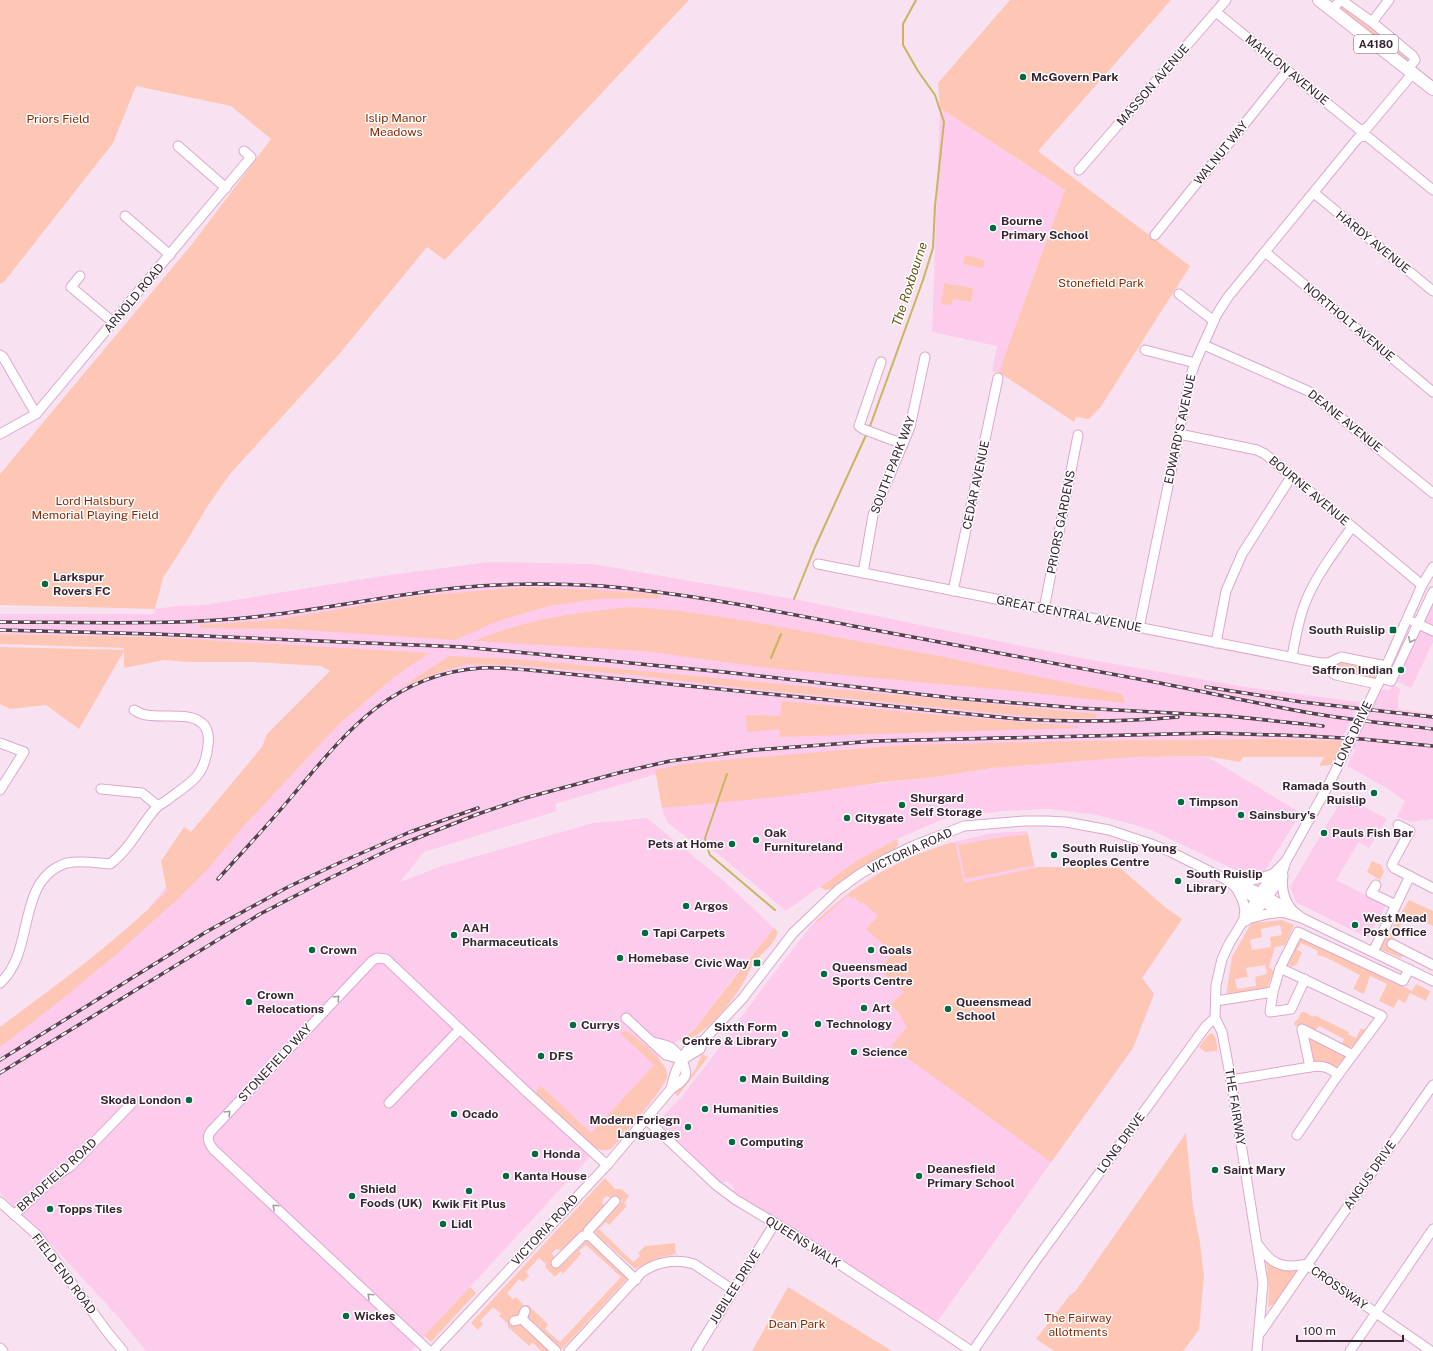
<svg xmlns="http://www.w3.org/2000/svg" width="1433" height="1351" viewBox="0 0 1433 1351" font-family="'Public Sans',sans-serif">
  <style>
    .built { fill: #fdcced }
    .green { fill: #fec7b5; fill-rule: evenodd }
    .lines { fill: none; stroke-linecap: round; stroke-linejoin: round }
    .stream { stroke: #c7b55f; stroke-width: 2 }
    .minor-casing { stroke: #dca8cc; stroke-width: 11 }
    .major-casing { stroke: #dca8cc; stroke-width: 14 }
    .minor { stroke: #fff; stroke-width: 9 }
    .major { stroke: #fff; stroke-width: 12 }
    .rail-casing { stroke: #54404e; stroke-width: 3.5 }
    .rail { stroke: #fff; stroke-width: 2; stroke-dasharray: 6; stroke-linecap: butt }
    .oneway { stroke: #a59ca2 }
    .poi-dot { fill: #036b42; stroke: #fff; stroke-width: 1.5 }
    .labels { text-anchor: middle; stroke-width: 3; stroke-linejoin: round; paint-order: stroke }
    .shield { fill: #fff; stroke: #73656f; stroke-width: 1 }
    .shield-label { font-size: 11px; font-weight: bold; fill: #372331 }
    .street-label { font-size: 12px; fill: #372331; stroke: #fff }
    .poi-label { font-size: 12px; font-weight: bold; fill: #372331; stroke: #fff; text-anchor: start }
    .park-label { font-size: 12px; fill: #892700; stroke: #fff }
    .water-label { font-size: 13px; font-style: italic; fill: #625615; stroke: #fff }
  </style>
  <rect width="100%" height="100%" fill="#f8e2f1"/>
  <g class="built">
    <path d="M940,108L1065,190L1024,302L1002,363L1000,373L992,371L997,346L932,332Z"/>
    <path d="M489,562L593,564L794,599L1081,658L1246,687L1360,702L1336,750L674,769L555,804L557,811L424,852L400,882L442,866L593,823L647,818L725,882L774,928L737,973L694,1030L663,1050L654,1065L591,1133L588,1159L411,1351H146L120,1319L38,1230L0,1193V1027L81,967L144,914L161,893L347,689L370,661L154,637L0,634V614H154L155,609L177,606L204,605L382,576Z"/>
    <path d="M1433,602V642L1411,688L1394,680Z"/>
    <path d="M1392,685L1401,689L1398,696V709L1433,714V819L1411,822L1397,817L1405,801L1385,787L1347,766L1355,750L1353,748L1371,705L1375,703L1377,693L1384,689L1390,690Z"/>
    <path d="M1206,756L1301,813L1266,869L1262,872L1251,875L1244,874L1151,830L1135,825L1097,815L1049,809L1004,811L946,818L897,839L857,860L786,911L717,853L691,841L667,822L662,808L936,777L992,768L1136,757Z"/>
    <path d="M1342,795L1387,819L1369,848L1359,842L1336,880L1386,905L1368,938L1296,902L1290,887L1338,806L1336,805Z"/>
    <path d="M1027,831L1035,868L1040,867L1120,868L1166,908L1182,919L1142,978L1154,994L1133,1048L937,1322L767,1213L735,1194L733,1193L734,1187L727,1181L721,1184L702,1167L692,1156L663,1130L659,1123L663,1116L682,1096L710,1060L764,986L807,931L816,921L842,898L858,886L883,871L908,858L942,845L992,833Z"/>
  </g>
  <g class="green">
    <path d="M0,0H689L445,260L427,247L341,352L230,474L207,507L186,542L163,578L155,609L0,605V474L193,243L271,139L231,106L136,86L113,143L4,282L0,284Z"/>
    <path d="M1010,0H1171L1038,151L1190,266L1100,408L1089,419L1076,417L1074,422L1000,373L1002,363L1065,190L940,108L938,83Z"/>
    <path d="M1342,5L1410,57L1411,58L1407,63L1339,9V6Z"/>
    <path d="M965,255L985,260L983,268L963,264Z"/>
    <path d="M944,283L973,288L971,302L953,299L952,305L941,304Z"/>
    <path d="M526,587L596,590L659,594L660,598L597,599L549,606L498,621L455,640L288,629L200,628V625L275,620L418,596Z"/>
    <path d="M633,607L681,611L748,621L939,656L1122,694L1125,703L1016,691L768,668L645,651L475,641C525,619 579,612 633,607Z"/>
    <path d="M0,634L154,637L429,653L393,678L339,724L242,828L206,871L180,897L113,957L55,1005L0,1047V1027C58,984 116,942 167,891L161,861L184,827L191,832L262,747L267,734L330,671L321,666L254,662H189L164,660L124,668V651L79,729L46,705L10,709L0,704V647L124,650V648L0,644Z"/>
    <path d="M449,656L517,659L1097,714L1096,718H1055L1014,715L744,688L633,675L514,665L468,664L437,673L399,689Z"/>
    <path d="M1341,660L1378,668L1374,680L1337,674L1331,665Z"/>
    <path d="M782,701L1033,723L1078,726V728L779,737L780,729L747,732L746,715L780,716Z"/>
    <path d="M1269,739L1344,741L1332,765L1319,766L1324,757H1243L1240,762L1206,756L1136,757L992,768L936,777L885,782L778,797L662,808L655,770L685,764L746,758L904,745L1076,741Z"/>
    <path d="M1028,834L1034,865L965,879L958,845L991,839Z"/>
    <path d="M897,839L898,845L895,849L865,865L831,889L825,890L820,887L857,860Z"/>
    <path d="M955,842L964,883L1040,867L1120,868L1166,908L1182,919L1142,978L1154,994L1133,1048L1051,1162L891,1046L907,1027L898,1011L890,1005L904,992L879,969L893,953L866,929L878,916L863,902L861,904L854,897L852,899L848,895L817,923L816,921C856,884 901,856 955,842Z"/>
    <path d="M1372,861L1381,865L1384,872L1380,880L1367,872Z"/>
    <path d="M1409,900L1433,911V926L1407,914L1389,946L1403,953L1401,958L1380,949Z"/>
    <path d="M1282,920L1294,925L1285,945L1275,947L1269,967L1274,971L1267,988L1261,991L1226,996L1232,957L1249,927L1252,923ZM1280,925L1282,935L1270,937L1271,947L1252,950L1250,940L1262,937L1261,929ZM1265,965L1267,974L1255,977L1256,986L1237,989L1235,979L1248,977L1246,968Z"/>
    <path d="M774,928L778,932C772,949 762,951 754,963C749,970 747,978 742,985C731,1004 703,1039 680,1041L679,1038L689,1034L694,1030L737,974Z"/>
    <path d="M1301,936L1412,991L1416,984L1430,991L1426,1001L1410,993L1405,1003L1398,999L1394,1008L1379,1001L1387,984L1370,976L1364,994L1353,989L1360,975L1325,957L1317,955L1318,951L1301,943L1297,950L1302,952L1297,964L1292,967L1286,964Z"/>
    <path d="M1301,1012H1305L1313,1017L1314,1015L1349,1032L1348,1034L1356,1038L1361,1028L1365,1030L1353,1047H1348L1342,1044L1344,1039L1319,1026L1314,1032L1302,1025L1295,1026L1294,1023L1298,1019Z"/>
    <path d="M625,1031C635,1035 671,1064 667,1077C665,1084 658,1092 654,1098C641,1115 627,1131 612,1148C606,1152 600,1150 594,1147L535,1093L541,1086L591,1133L654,1065L620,1033Z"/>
    <path d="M1212,1033C1217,1038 1217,1045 1217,1051L1205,1052L1199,1047L1207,1036Z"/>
    <path d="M1310,1040H1315L1342,1054L1344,1056L1345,1059L1339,1066L1336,1068L1314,1062L1311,1060L1308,1043Z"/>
    <path d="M702,1054L708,1057L678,1096L675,1094L695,1070Z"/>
    <path d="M1186,1133L1193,1207L1200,1243L1204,1276L1199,1330L1183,1351H1054L1036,1339L1070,1295L1075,1292Z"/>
    <path d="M605,1178L615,1189H622L629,1196L624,1203L627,1206L609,1225L606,1222L599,1229L633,1262L640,1256L638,1253L645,1246L675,1243L676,1254L658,1258L635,1269L596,1234V1231L622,1201L616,1195L611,1198L607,1196L604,1198L602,1202L605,1207L564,1251L556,1249L552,1253L554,1257L556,1266L560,1267L586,1241H590L629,1277L562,1349L526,1318L521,1310L518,1315L513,1319L521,1323L551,1351H541L533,1343L529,1346L507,1326L508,1324L499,1316L501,1314L493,1307L480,1321L483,1324L478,1330L471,1323ZM586,1245L621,1277L560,1342L545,1329L548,1324L528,1305H524L516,1297L513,1300L507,1293L519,1279L523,1282L529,1276L526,1272L539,1258L546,1264L545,1267L555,1277L561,1271L563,1274L581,1254L579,1251Z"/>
    <path d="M1266,1261L1299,1268C1292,1278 1279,1304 1268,1307L1269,1289Z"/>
    <path d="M470,1287L476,1293L431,1342L424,1336Z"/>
    <path d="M788,1287L892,1351H752Z"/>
  </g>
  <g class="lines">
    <g class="stream">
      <path d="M869,429L923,280L933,248L935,206L944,122L935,95L918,71L903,45V24L916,0"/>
      <path d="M794,599L815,547L867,433"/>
      <path d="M771,658L781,634"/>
      <path d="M727,774L705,838L707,847L710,855L775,910"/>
    </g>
    <g class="minor-casing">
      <g id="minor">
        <path d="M1331,10L1340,1L1344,2L1372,22L1413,56L1415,60L1408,69"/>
        <path d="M1216,12L1360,130L1367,128L1413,73"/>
        <path d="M1372,22L1389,0"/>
        <path d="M178,146L226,188"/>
        <path d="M1079,170L1226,0"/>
        <path d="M1314,193L1433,291"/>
        <path d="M125,216L170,255"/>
        <path d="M1155,235L1287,71"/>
        <path d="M1265,252L1433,392"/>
        <path d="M80,276L71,287L113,322"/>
        <path d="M1179,294L1214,321"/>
        <path d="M1204,345L1308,391L1433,493"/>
        <path d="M1145,350L1195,363"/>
        <path d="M0,355L3,357L36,414"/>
        <path d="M881,362L859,426L863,429L903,444"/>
        <path d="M0,434L36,414L251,157L244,151"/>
        <path d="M1179,434L1257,450L1265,454L1422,585"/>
        <path d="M818,564L1320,663"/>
        <path d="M863,573L873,515L910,427L925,357"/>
        <path d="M953,591L998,378"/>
        <path d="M1044,609L1078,435"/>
        <path d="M1414,622L1433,631"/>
        <path d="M1139,628L1190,378L1195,363L1217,314L1228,297L1358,138L1363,136L1368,137L1433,190"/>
        <path d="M1216,643L1226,591L1242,554L1291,477"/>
        <path d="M1292,657C1295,640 1298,622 1304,606C1314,578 1335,551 1352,527"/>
        <path d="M1381,678L1391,681L1433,592"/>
        <path d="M1377,684L1336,675L1330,671L1328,666L1320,663H1328L1341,657L1386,666"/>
        <path d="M0,743L24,752L0,790"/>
        <path d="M101,789L142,793L158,806"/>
        <path d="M1398,825L1410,831L1393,862L1392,865L1394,868L1433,888"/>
        <path d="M1283,875C1281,887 1284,900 1292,910"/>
        <path d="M1238,882L1257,879L1273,874"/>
        <path d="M1231,883L1237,889L1282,912L1302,918L1433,981"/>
        <path d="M1376,885L1371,893L1396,905"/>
        <path d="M1237,889C1241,898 1247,906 1244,916"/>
        <path d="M1252,918L1267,914L1282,912"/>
        <path d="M1246,921C1263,905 1280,885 1286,861L1329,784L1381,678L1422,585L1433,567"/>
        <path d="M1392,944L1433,965"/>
        <path d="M1373,952L1410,876"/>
        <path d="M1280,968L1382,1016L1338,1075"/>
        <path d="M0,983C36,952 15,879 67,863C80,860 96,863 110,864C130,849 140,826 156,808C160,804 167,801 171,797C194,781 205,774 208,745C209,736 208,726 199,721C185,712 157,719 142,714C139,713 136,711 134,710"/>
        <path d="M1273,992L1270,1012L1291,1009L1305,979"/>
        <path d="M1216,1001L1273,992L1280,968L1298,932L1403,981L1409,969"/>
        <path d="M626,1018L666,1055L681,1059"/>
        <path d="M682,1060L700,1049L703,1041L743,998L793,933L838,890L860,874L886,859L913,846L964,826L1024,821H1046L1066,822L1109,830L1154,845L1171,852L1227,880L1246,886L1260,893L1293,911L1302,918"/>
        <path d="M1231,1080L1310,1067"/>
        <path d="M671,1089C674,1073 685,1042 703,1041"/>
        <path d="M389,1103L460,1029"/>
        <path d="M646,1119L716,1185L736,1200L793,1234L934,1326L971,1351"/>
        <path d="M1297,1135L1338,1075C1329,1067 1322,1065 1310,1067L1302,1029L1353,1055"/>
        <path d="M0,1202L36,1234L108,1333L123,1351"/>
        <path d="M14,1215L57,1175L71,1166L133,1102"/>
        <path d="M589,1235L636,1280"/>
        <path d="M1259,1246C1267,1257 1275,1266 1291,1266C1296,1266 1302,1264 1307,1265L1261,1332"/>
        <path d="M556,1263L583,1236L589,1235L588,1231L615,1201"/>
        <path d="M522,1319L556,1351"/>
        <path d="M514,1321L522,1319L525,1311"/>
        <path d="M0,1348L3,1351"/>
        <path d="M429,1351L214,1150C207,1142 206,1136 213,1129L372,961L377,958L386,959L530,1095L607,1165"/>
        <path d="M433,1351L607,1165L671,1089C676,1085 683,1082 685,1076C688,1068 677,1051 670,1047C665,1045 657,1043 652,1042"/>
        <path d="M569,1351L641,1273C655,1262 677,1258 694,1264L733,1290"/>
        <path d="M696,1351L775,1223"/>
        <path d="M973,1351L1034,1263L1206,1026L1215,1018"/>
        <path d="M1257,1351L1263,1283L1231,1080L1222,1032L1215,1018L1216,985L1222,959L1229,944L1260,893L1273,874L1286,861"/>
        <path d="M1350,1351L1433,1229"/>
        <path d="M1431,1351L1307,1265L1433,1085"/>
      </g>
    </g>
    <g class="major-casing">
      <path id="major" d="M1319,0L1433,89"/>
    </g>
    <use href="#minor" class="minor"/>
    <use href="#major" class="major"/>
    <g class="rail-casing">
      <g id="rail">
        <path d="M0,622C77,622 156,625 233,619C308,613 381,596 456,588C504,583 553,583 602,586C686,593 770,610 853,626C955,645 1058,664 1160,683C1210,693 1260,704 1310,713C1351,720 1392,724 1433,729"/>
        <path d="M0,630L154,634L463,647L724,672L953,698L1079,708L1228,716L1323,726"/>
        <path d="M1206,687L1302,702L1433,717"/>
        <path d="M218,879C243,851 269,824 293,795C346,732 392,674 481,668C497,667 513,669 529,670L1018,719C1072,722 1125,722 1178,717"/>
        <path d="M0,1060L206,932L288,887L341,862L410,832L478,808"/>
        <path d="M0,1073L260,914L332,877L397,846L478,814L525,798L622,772L670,761L754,750L875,741L1214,733L1306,736L1362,739L1433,746"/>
      </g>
    </g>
    <use href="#rail" class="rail"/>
  </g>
  <defs><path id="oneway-chevron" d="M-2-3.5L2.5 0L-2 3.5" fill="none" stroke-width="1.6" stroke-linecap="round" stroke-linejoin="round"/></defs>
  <g class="oneway">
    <use href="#oneway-chevron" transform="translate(1411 640) rotate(116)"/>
    <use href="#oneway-chevron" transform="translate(337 998) rotate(-46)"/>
    <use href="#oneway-chevron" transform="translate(228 1113) rotate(-46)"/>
    <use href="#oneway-chevron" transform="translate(275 1207) rotate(-137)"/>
    <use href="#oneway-chevron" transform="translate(370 1296) rotate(-137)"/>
  </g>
  <g class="poi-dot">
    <circle cx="1023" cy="77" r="4"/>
    <circle cx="993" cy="228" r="4"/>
    <circle cx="45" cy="584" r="4"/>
    <rect x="1389" y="626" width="8" height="8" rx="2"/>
    <circle cx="1401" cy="670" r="4"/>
    <circle cx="1374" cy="793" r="4"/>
    <circle cx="1181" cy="802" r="4"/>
    <circle cx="902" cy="805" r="4"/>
    <circle cx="1241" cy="815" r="4"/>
    <circle cx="847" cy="818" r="4"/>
    <circle cx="1324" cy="833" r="4"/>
    <circle cx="756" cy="840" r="4"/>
    <circle cx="732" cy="844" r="4"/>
    <circle cx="1054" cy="855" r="4"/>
    <circle cx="1178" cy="881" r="4"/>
    <circle cx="686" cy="906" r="4"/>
    <circle cx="1355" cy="925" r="4"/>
    <circle cx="645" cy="933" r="4"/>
    <circle cx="454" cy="935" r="4"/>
    <circle cx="312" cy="950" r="4"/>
    <circle cx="871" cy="950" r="4"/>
    <circle cx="620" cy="958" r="4"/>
    <rect x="753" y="959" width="8" height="8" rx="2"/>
    <circle cx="824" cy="974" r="4"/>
    <circle cx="249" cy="1002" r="4"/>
    <circle cx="864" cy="1008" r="4"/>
    <circle cx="948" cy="1009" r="4"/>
    <circle cx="818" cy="1024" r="4"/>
    <circle cx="573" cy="1025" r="4"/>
    <circle cx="785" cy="1034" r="4"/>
    <circle cx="854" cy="1052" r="4"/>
    <circle cx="541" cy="1056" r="4"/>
    <circle cx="743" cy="1079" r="4"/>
    <circle cx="189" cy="1100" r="4"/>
    <circle cx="705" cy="1109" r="4"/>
    <circle cx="454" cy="1114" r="4"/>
    <circle cx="688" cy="1127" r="4"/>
    <circle cx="732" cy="1142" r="4"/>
    <circle cx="535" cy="1154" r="4"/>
    <circle cx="1215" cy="1170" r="4"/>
    <circle cx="506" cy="1176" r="4"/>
    <circle cx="919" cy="1176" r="4"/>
    <circle cx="469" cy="1191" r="4"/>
    <circle cx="352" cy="1196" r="4"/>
    <circle cx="50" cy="1209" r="4"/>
    <circle cx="443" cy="1224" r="4"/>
    <circle cx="346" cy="1316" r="4"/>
  </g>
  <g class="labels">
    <rect class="shield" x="1354" y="35" width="44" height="18" rx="3"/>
    <g class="shield-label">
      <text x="1376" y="48">A4180</text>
    </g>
    <g class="street-label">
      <text transform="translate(1287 70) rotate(39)" y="4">MAHLON AVENUE</text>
      <text transform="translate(1153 85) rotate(-49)" y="4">MASSON AVENUE</text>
      <text transform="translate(1221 153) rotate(-51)" y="4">WALNUT WAY</text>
      <text transform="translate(1373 242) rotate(39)" y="4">HARDY AVENUE</text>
      <text transform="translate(134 298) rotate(-50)" y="4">ARNOLD ROAD</text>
      <text transform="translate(1349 322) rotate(40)" y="4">NORTHOLT AVENUE</text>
      <text transform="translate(1345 421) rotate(39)" y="4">DEANE AVENUE</text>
      <text transform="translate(1180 429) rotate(-78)" y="4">EDWARD'S AVENUE</text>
      <text transform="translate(893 465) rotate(-69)" y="4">SOUTH PARK WAY</text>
      <text transform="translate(976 485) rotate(-78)" y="4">CEDAR AVENUE</text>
      <text transform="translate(1309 491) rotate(40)" y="4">BOURNE AVENUE</text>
      <text transform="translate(1061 522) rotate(-79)" y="4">PRIORS GARDENS</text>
      <text transform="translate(1069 614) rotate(11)" y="4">GREAT CENTRAL AVENUE</text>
      <text transform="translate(1353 734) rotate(-64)" y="4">LONG DRIVE</text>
      <text transform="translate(910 851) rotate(-25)" y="4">VICTORIA ROAD</text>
      <text transform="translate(275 1063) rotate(-47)" y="4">STONEFIELD WAY</text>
      <text transform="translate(1235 1107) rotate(81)" y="4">THE FAIRWAY</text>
      <text transform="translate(1121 1143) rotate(-54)" y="4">LONG DRIVE</text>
      <text transform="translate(57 1175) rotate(-42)" y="4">BRADFIELD ROAD</text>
      <text transform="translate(1370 1175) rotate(-55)" y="4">ANGUS DRIVE</text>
      <text transform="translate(545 1230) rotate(-47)" y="4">VICTORIA ROAD</text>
      <text transform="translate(803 1242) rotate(32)" y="4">QUEENS WALK</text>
      <text transform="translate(64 1274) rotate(53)" y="4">FIELD END ROAD</text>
      <text transform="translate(735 1287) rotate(-58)" y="4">JUBILEE DRIVE</text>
      <text transform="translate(1339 1288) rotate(35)" y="4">CROSSWAY</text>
    </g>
    <g class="poi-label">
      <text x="1031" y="81">McGovern Park</text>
      <text x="1001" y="225">Bourne<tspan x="1001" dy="14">Primary School</tspan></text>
      <text x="53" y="581">Larkspur<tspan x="53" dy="14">Rovers FC</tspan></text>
      <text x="1385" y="634" text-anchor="end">South Ruislip</text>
      <text x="1393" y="674" text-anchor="end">Saffron Indian</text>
      <text x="1366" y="790" text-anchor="end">Ramada South<tspan x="1366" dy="14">Ruislip</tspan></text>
      <text x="910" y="802">Shurgard<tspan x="910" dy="14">Self Storage</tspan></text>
      <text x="1189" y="806">Timpson</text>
      <text x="1249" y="819">Sainsbury's</text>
      <text x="855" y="822">Citygate</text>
      <text x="764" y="837">Oak<tspan x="764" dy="14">Furnitureland</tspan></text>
      <text x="1332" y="837">Pauls Fish Bar</text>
      <text x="724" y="848" text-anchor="end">Pets at Home</text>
      <text x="1062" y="852">South Ruislip Young<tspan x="1062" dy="14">Peoples Centre</tspan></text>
      <text x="1186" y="878">South Ruislip<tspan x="1186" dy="14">Library</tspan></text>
      <text x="694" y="910">Argos</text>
      <text x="1363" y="922">West Mead<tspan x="1363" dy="14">Post Office</tspan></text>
      <text x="462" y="932">AAH<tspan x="462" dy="14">Pharmaceuticals</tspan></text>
      <text x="653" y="937">Tapi Carpets</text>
      <text x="320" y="954">Crown</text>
      <text x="879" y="954">Goals</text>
      <text x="628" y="962">Homebase</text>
      <text x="749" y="967" text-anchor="end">Civic Way</text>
      <text x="832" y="971">Queensmead<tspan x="832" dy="14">Sports Centre</tspan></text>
      <text x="257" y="999">Crown<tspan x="257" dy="14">Relocations</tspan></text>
      <text x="956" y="1006">Queensmead<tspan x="956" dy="14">School</tspan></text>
      <text x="872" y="1012">Art</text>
      <text x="826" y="1028">Technology</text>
      <text x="581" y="1029">Currys</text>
      <text x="777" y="1031" text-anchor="end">Sixth Form<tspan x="777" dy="14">Centre &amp; Library</tspan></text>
      <text x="862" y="1056">Science</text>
      <text x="549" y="1060">DFS</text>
      <text x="751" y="1083">Main Building</text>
      <text x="181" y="1104" text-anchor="end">Skoda London</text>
      <text x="713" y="1113">Humanities</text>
      <text x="462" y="1118">Ocado</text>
      <text x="680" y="1124" text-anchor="end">Modern Foriegn<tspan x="680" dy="14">Languages</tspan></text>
      <text x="740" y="1146">Computing</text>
      <text x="543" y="1158">Honda</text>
      <text x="927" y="1173">Deanesfield<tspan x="927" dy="14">Primary School</tspan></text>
      <text x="1223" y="1174">Saint Mary</text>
      <text x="514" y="1180">Kanta House</text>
      <text x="360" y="1193">Shield<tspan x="360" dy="14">Foods (UK)</tspan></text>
      <text x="469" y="1208" text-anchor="middle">Kwik Fit Plus</text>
      <text x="58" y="1213">Topps Tiles</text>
      <text x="451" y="1228">Lidl</text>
      <text x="354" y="1320">Wickes</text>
    </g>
    <g class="park-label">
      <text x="396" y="122">Islip Manor<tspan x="396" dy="14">Meadows</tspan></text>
      <text x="58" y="123">Priors Field</text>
      <text x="1101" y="287">Stonefield Park</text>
      <text x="95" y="505">Lord Halsbury<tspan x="95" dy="14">Memorial Playing Field</tspan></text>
      <text x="1078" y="1322">The Fairway<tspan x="1078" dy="14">allotments</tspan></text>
      <text x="797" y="1328">Dean Park</text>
    </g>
    <g class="water-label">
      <text transform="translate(909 284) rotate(-72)" y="5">The Roxbourne</text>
    </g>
  </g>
  <path d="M1297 1335v6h106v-6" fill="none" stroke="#372331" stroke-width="2"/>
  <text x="1303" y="1335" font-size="12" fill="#372331" stroke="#ffffff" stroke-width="3" paint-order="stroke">100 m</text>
</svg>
